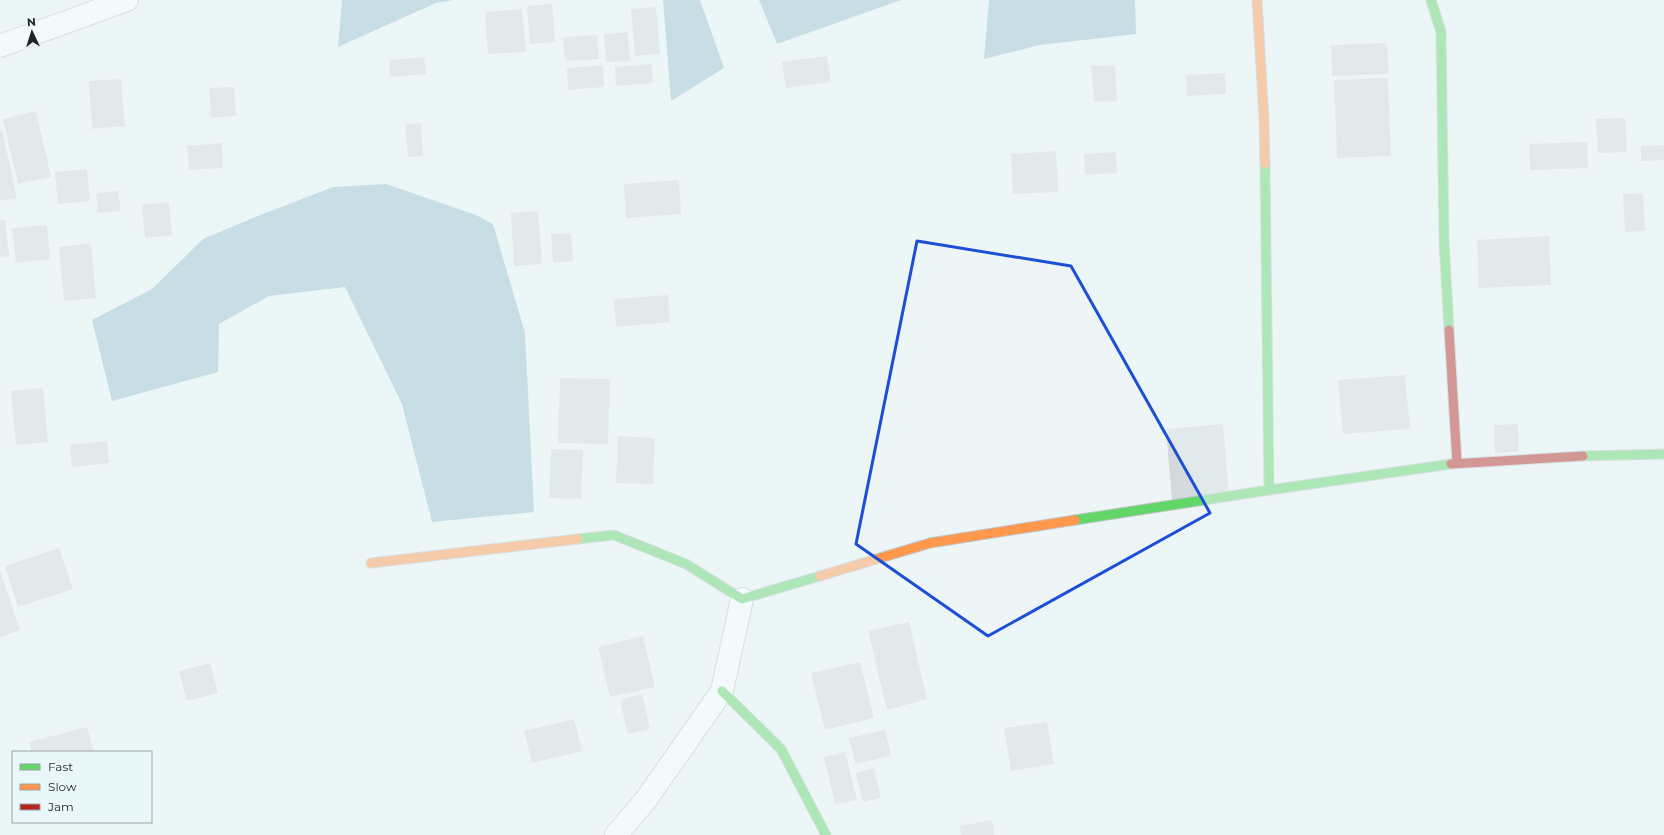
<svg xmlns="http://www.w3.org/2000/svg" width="1664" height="835" viewBox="0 0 1664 835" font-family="Montserrat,sans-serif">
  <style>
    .water { fill: #9ac1ce }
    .building { fill: #d4dadc }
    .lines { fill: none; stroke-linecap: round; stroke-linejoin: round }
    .street-casing { stroke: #bfc5c6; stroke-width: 24 }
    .fast-casing { stroke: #bfc5c6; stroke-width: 11 }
    .slow-casing { stroke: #bfc5c6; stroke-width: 11 }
    .jam-casing { stroke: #bfc5c6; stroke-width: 11 }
    .street { stroke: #fcfefe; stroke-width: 22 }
    .fast { stroke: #63d668; stroke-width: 9 }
    .slow { stroke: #ff974d; stroke-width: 9 }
    .jam { stroke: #b3261e; stroke-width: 9 }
    .marked { fill: none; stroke: #1d4ed8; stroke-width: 3; stroke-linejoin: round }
  </style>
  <rect width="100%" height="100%" fill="#edf5f7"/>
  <g class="water">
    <path d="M342,0H453L436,3L338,47Z"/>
    <path d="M663,0H700L724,68L671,101Z"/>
    <path d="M759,0H901L777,44Z"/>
    <path d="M989,0H1135L1136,34L1040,45L984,59Z"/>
    <path d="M386,184L476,215L493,224L525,333L534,512L432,522L402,404L345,287L269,296L219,324L218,372L112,401L92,320L152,289L203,239L258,216L333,187Z"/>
  </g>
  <g class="building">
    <path d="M552,4L555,42L530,44L527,6Z"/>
    <path d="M656,7L660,54L635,56L631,9Z"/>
    <path d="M522,9L526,52L488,54L485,12Z"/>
    <path d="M628,32L630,61L606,62L604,34Z"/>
    <path d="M597,35L599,59L565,61L563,37Z"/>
    <path d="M1387,43L1389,74L1332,76L1331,45Z"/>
    <path d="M827,56L831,82L786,88L782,62Z"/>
    <path d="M424,57L426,74L390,77L389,60Z"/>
    <path d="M652,64L653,83L616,86L615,67Z"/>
    <path d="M603,65L604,87L568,90L567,68Z"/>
    <path d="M1115,65L1117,101L1094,102L1091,66Z"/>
    <path d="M1225,73L1226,94L1187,96L1186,75Z"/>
    <path d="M1388,78L1391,156L1337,158L1334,80Z"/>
    <path d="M121,79L125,126L92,129L89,81Z"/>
    <path d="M234,87L236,116L211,118L209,88Z"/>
    <path d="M36,111L51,177L18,184L3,119Z"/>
    <path d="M1625,118L1627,152L1598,153L1596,119Z"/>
    <path d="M421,123L423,156L408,157L405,124Z"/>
    <path d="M2,130L17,198L0,201V131Z"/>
    <path d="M1587,142L1588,168L1530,170L1529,144Z"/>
    <path d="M222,143L223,168L189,170L187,146Z"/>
    <path d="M1664,145V160L1641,161V146Z"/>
    <path d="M1056,151L1058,192L1013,194L1011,154Z"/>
    <path d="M1116,152L1117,173L1085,175L1084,154Z"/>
    <path d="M87,169L90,201L58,204L55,172Z"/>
    <path d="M679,180L681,214L626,218L624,184Z"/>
    <path d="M118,191L121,211L98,213L96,193Z"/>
    <path d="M1643,193L1645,231L1625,232L1623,194Z"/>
    <path d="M169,202L172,235L145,238L142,205Z"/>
    <path d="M538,211L542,264L514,266L511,213Z"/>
    <path d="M5,219L9,256L0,257V220Z"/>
    <path d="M47,225L50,259L16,263L12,228Z"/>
    <path d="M571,233L573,261L553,263L551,234Z"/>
    <path d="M1549,236L1551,285L1479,288L1477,240Z"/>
    <path d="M91,243L96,298L64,301L59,247Z"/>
    <path d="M668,295L670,322L616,327L614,299Z"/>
    <path d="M1405,375L1410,429L1343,434L1338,380Z"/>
    <path d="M560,378L610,379L608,444L558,443Z"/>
    <path d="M43,388L48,442L16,445L11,391Z"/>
    <path d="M1223,424L1229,495L1172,500L1166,429Z"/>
    <path d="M1518,424L1519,452L1495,453L1494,425Z"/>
    <path d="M618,436L655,438L653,484L616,483Z"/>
    <path d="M107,441L109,463L72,467L70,445Z"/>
    <path d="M551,449L583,450L581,499L549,498Z"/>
    <path d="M59,548L73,589L18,607L5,566Z"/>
    <path d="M0,571L20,630L0,637Z"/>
    <path d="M909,622L927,699L887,710L868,631Z"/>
    <path d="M643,636L655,687L610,697L598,647Z"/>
    <path d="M860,662L874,718L825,730L811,673Z"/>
    <path d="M210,663L218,693L187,701L179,671Z"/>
    <path d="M642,694L650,729L628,734L620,700Z"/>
    <path d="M574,719L582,751L532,763L524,731Z"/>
    <path d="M1047,722L1054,764L1011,771L1004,728Z"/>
    <path d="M87,727L94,752H31L29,742Z"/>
    <path d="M885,730L891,756L855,764L849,738Z"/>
    <path d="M845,752L857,800L835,804L824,757Z"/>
    <path d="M874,768L881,798L863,802L856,773Z"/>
    <path d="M992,820L994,835H961L960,826Z"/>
  </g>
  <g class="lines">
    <g class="street-casing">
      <g id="street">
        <path d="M0,46L127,0"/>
        <path d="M616,835L645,801L722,691L742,599"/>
      </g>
    </g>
    <g class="fast-casing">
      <g id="fast">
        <path d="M1431,0L1441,32L1444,242L1449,330"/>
        <path d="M1265,164L1269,490"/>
        <path d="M1583,456L1664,454"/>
        <path d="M1075,520L1269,490L1451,464"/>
        <path d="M578,539L614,535L686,564L742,599L820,576"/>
        <path d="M722,691L781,749L826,835"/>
      </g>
    </g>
    <g class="slow-casing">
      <g id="slow">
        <path d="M1257,0L1264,119L1265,164"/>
        <path d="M371,563L578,539"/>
        <path d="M820,576L930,543L1075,520"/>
      </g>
    </g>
    <g class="jam-casing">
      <g id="jam">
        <path d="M1449,330L1457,463"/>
        <path d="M1451,464L1583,456"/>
      </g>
    </g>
    <use href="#street" class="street"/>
    <use href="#fast" class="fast"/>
    <use href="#slow" class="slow"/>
    <use href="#jam" class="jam"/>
  </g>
  <path d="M0 0H1664V835H0ZM917,241L1071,266L1210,513L988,636L856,544Z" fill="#edf5f7" fill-opacity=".55" fill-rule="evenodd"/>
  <path class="marked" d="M917,241L1071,266L1210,513L988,636L856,544Z"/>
  <rect x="12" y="751" width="140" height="72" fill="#e9f7fb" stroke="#98a3a6"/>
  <rect x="20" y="764" width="20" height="6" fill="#63d668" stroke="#98a3a6"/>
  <text x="48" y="771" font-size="12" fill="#1f2426">Fast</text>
  <rect x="20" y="784" width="20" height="6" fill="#ff974d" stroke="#98a3a6"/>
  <text x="48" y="791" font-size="12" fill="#1f2426">Slow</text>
  <rect x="20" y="804" width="20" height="6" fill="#b3261e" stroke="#98a3a6"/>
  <text x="48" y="811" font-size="12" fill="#1f2426">Jam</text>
  <g transform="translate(32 32) rotate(356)" stroke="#e9f7fb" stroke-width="3" paint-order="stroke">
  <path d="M0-3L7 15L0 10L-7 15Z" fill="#1f2426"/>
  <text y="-6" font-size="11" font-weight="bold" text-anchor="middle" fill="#1f2426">N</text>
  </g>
</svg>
